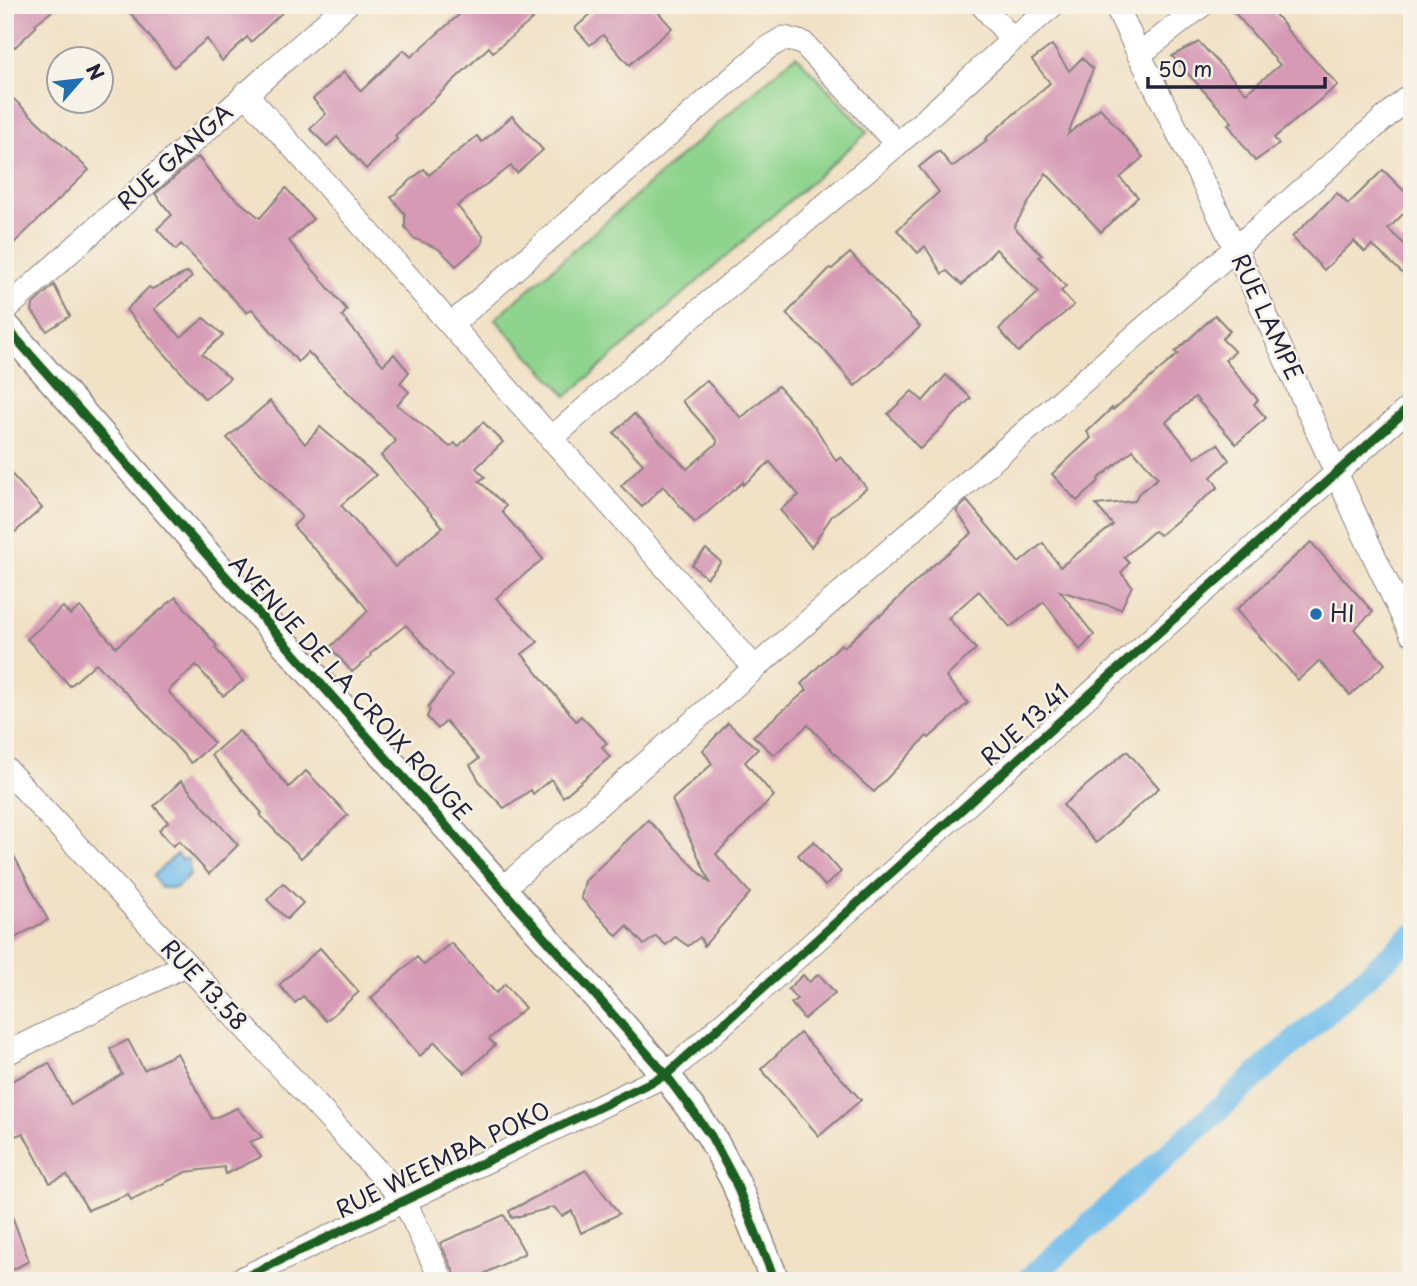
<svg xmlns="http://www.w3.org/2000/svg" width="1417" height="1286" viewBox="0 0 1417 1286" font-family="'Playpen Sans',sans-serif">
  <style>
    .green { fill: #8fd48e; stroke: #587b64; stroke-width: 2 }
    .water { fill: #72beec; stroke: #4a7094; stroke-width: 2 }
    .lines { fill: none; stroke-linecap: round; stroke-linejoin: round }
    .canal { stroke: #72beec; stroke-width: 24 }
    .building { fill: #d69ab5 }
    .minor-casing { stroke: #8a8280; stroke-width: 25 }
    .tertiary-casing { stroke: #8a8280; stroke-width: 31 }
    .minor { stroke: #fff; stroke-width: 23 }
    .tertiary { stroke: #fff; stroke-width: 28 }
    .cycleway-casing { stroke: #f7f3e8; stroke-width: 13 }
    .cycleway { stroke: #1b5e20; stroke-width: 9 }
    .poi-dot { fill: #1f6fb2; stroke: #f7f3e8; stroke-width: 2.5 }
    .labels { text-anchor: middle; stroke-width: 5; stroke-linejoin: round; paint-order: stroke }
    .street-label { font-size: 23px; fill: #22223b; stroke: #f7f3e8 }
    .poi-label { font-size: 23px; fill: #22223b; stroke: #f7f3e8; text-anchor: start }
  </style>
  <rect width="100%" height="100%" fill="#f7f3e8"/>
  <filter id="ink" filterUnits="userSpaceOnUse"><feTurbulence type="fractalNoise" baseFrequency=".0143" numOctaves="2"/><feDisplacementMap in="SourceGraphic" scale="14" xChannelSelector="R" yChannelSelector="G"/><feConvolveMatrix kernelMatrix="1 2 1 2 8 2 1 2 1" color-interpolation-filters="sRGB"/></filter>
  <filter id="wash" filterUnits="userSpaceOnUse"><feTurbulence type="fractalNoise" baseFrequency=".00686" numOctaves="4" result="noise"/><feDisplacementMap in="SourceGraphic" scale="28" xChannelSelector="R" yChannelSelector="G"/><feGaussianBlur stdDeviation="1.57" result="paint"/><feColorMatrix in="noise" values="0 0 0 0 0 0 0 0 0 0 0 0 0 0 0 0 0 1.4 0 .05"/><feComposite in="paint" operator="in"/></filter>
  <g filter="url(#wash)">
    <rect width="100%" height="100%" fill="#f1e1c5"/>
    <path class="green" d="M796,55L868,132L567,396L495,319Z"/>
    <path class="water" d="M177,854L181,859H189L190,875L176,888H161L153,876Z"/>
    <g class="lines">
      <path class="canal" d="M1027,1281L1412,936"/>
    </g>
    <g id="blocks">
      <g class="building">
        <path d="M5,5H60L35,24L37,26L15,47L5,37Z"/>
        <path d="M124,5H290L251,42L247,37L222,61L207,39L174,67Z"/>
        <path d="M470,5H550L493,52L489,47L395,136L397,139L366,169L337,137L327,146L310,129L326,114L313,99L344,72L361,91L404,50L411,57Z"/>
        <path d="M601,5H652L672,28L629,65L603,35L590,45L575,28Z"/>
        <path d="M1228,5H1267L1286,27L1285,28L1338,85L1274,138L1279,144L1255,161L1228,124L1232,122L1172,56L1199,42L1246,93L1280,65Z"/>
        <path d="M1052,45L1069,71L1082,58L1093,69L1068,134L1100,108L1143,157L1120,178L1138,197L1101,232L1046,173L1014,227L1042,255L1039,257L1066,286L1061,291L1074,305L1018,352L999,329L1039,292L996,249L962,285L947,271L942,274L925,246L918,253L897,230L939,192L919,167L939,151L952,167L987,141L985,139L1050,83L1032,60Z"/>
        <path d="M5,91L89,170L5,252Z"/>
        <path d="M512,116L543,150L517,173L511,166L457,206L483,236L482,244L456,266L439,249L413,238L405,227V214L391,197L424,169L429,175L477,136L482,142Z"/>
        <path d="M198,157L225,190L260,218L286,188L313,219L289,241L347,310L342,316L383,365L394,354L409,372L400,383L409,392L397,405L450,447L455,443L458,447L483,422L503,442L476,468L485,477L479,481L506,506L502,512L543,559L496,598L538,642L522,654L576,721L581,716L607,743L602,747L610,757L563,797L551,779L533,794L531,790L504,808L481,784L470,765L479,759L446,721L438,729L427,717L430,710L428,707L452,676L406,625L370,654L371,656L352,672L330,647L368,611L350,587L293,526L302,517L227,438L270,401L305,444L320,427L376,475L341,505L395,567L443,527L381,456L396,441L308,352L298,362L252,309L247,313L181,244L176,250L157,229L172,215L155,194Z"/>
        <path d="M1383,170L1412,199V205L1388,229L1412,251V282L1372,245L1365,252L1354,241L1324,270L1292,237L1337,193L1348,204Z"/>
        <path d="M850,253L920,327L855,386L826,352L786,314L830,268L832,269Z"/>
        <path d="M188,272L192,277L154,309L181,337L204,318L223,335L202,354L230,378L205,399L126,310L149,287L152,289Z"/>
        <path d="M54,285L70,316L47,331L32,311L33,304Z"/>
        <path d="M1215,315L1230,331L1222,339L1235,352L1225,360L1258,400L1254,404L1266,418L1236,444L1195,397L1166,422L1195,458L1218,444L1229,460L1211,477L1218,487L1160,535L1154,531L1124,557L1129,563L1121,573L1132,586L1121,609L1060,591L1094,635L1080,650L1044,602L1010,627L979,591L948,618L976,649L946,677L968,703L929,738L927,736L874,792L860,780L808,725L774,755L753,736L807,690L801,684L841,644L844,647L879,615L880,616L930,568L972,533L956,511L967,501L1019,563L1043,543L1060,567L1113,525L1096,505L1135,501L1138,494L1158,478L1133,450L1098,479L1099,481L1077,501L1052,474L1091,438L1087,432L1112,408L1113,410L1178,354L1175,352Z"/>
        <path d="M946,375L971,398L920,449L888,414L912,391L923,401Z"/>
        <path d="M706,380L741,418L778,386L816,428L836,461L841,457L867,488L832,516L811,547L780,510L799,495L770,462L743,485V482L695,523L663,486L642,507L621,486L643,464L614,433L634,414L687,469L717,443V440L682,401Z"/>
        <path d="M5,467L42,508L5,541Z"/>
        <path d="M1311,542L1373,612L1354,629L1385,664L1350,695L1319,661L1298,680L1236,610Z"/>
        <path d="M706,549L721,562L707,578L692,565Z"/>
        <path d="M176,597L217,646L215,648L243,681L223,696L196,665L168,691L214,743L191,763L145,712L96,663L70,686L27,639L63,607L70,615L80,607L116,647Z"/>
        <path d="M728,723L758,749L745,762L774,796L716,854L750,893L704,946L700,937L688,946L675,937L666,945L656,936L644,945L627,926L617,936L581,898L585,881L648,820L711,884L672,800L712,764L703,750Z"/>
        <path d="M239,731L289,787L306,771L348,815L301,858L260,815L262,813L211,755Z"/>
        <path d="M1127,751L1159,788L1096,843L1063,805Z"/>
        <path d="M181,781L238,845L209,874L179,841L173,846L159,830L168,822L154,806Z"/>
        <path d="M5,839L48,920L5,943Z"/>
        <path d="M814,841L841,872L825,886L798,855Z"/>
        <path d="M283,883L303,903L287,919L267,900Z"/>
        <path d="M451,943L496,993L505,984L525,1008L489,1039L495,1045L465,1073L435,1042L420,1056L371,998L417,957L424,965Z"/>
        <path d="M320,948L359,992L326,1021L303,996L295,1003L279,985Z"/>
        <path d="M819,974L835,993L804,1019L791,1003L797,999L788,989L803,975L809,982Z"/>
        <path d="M800,1033L861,1100L819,1136L761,1069Z"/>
        <path d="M128,1040L144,1070L177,1053L212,1119L237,1108L262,1137L250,1142L261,1157L226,1174L224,1167L186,1172L131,1200L128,1194L88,1210L67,1175L50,1183L23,1133L16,1136L5,1109V1084L49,1063L71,1105L122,1074L110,1049Z"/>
        <path d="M586,1170L619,1214L581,1233L572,1211L562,1216L554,1207L512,1218L509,1211Z"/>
        <path d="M7,1203L29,1261L5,1274V1204Z"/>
        <path d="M504,1215L525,1253L470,1281H458L440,1243Z"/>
      </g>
    </g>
  </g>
  <g filter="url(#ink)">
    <use href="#blocks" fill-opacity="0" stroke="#8a8280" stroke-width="2"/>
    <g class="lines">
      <g class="minor-casing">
        <g id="minor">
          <path d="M982,5L1012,39"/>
          <path d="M1116,5C1154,89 1198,169 1237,252C1296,379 1349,508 1411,633"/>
          <path d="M1139,55L1202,5"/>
          <path d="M245,93L755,668"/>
          <path d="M5,310L346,5"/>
          <path d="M452,324L767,48L784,38L803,43L897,144"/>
          <path d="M551,439C663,338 780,244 894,147C948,101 998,50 1053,5"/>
          <path d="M5,768L404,1200L442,1281"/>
          <path d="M502,889L1412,94"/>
          <path d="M5,1054L185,965"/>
          <path d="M237,1281L666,1075L1412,405"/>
        </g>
      </g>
      <g class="tertiary-casing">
        <path id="tertiary" d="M5,326L666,1075L711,1136L735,1181L775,1281"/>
      </g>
      <use href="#minor" class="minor"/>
      <use href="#tertiary" class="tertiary"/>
      <g class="cycleway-casing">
        <g id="cycleway">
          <path d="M5,326L666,1075L711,1136L735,1181L775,1281"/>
          <path d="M237,1281L666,1075L1412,405"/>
        </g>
      </g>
      <use href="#cycleway" class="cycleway"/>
    </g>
  </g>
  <circle class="poi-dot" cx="1316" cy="614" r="7"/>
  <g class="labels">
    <g class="street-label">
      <text transform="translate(175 157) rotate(-42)" y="8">RUE GANGA</text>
      <text transform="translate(1267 317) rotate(65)" y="8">RUE LAMPE</text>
      <text transform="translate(350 688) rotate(48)" y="8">AVENUE DE LA CROIX ROUGE</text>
      <text transform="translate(1025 725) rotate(-42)" y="8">RUE 13.41</text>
      <text transform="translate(204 985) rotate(47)" y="8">RUE 13.58</text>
      <text transform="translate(443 1160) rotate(-26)" y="8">RUE WEEMBA POKO</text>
    </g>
    <g class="poi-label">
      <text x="1330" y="622">HI</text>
    </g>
  </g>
  <rect width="1417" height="1286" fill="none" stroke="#f7f3e8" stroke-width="28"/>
  <g transform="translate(80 80) rotate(62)"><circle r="33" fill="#f7f3e8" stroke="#a29fa3" stroke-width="2"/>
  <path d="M0-5L12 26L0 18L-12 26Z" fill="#1f6fb2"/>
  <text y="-10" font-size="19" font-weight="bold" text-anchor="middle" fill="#22223b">N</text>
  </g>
  <path d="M1148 77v10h177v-10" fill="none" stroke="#22223b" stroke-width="3.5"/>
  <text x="1158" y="77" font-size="21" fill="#22223b" stroke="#f7f3e8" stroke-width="5" paint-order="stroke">50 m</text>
</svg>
